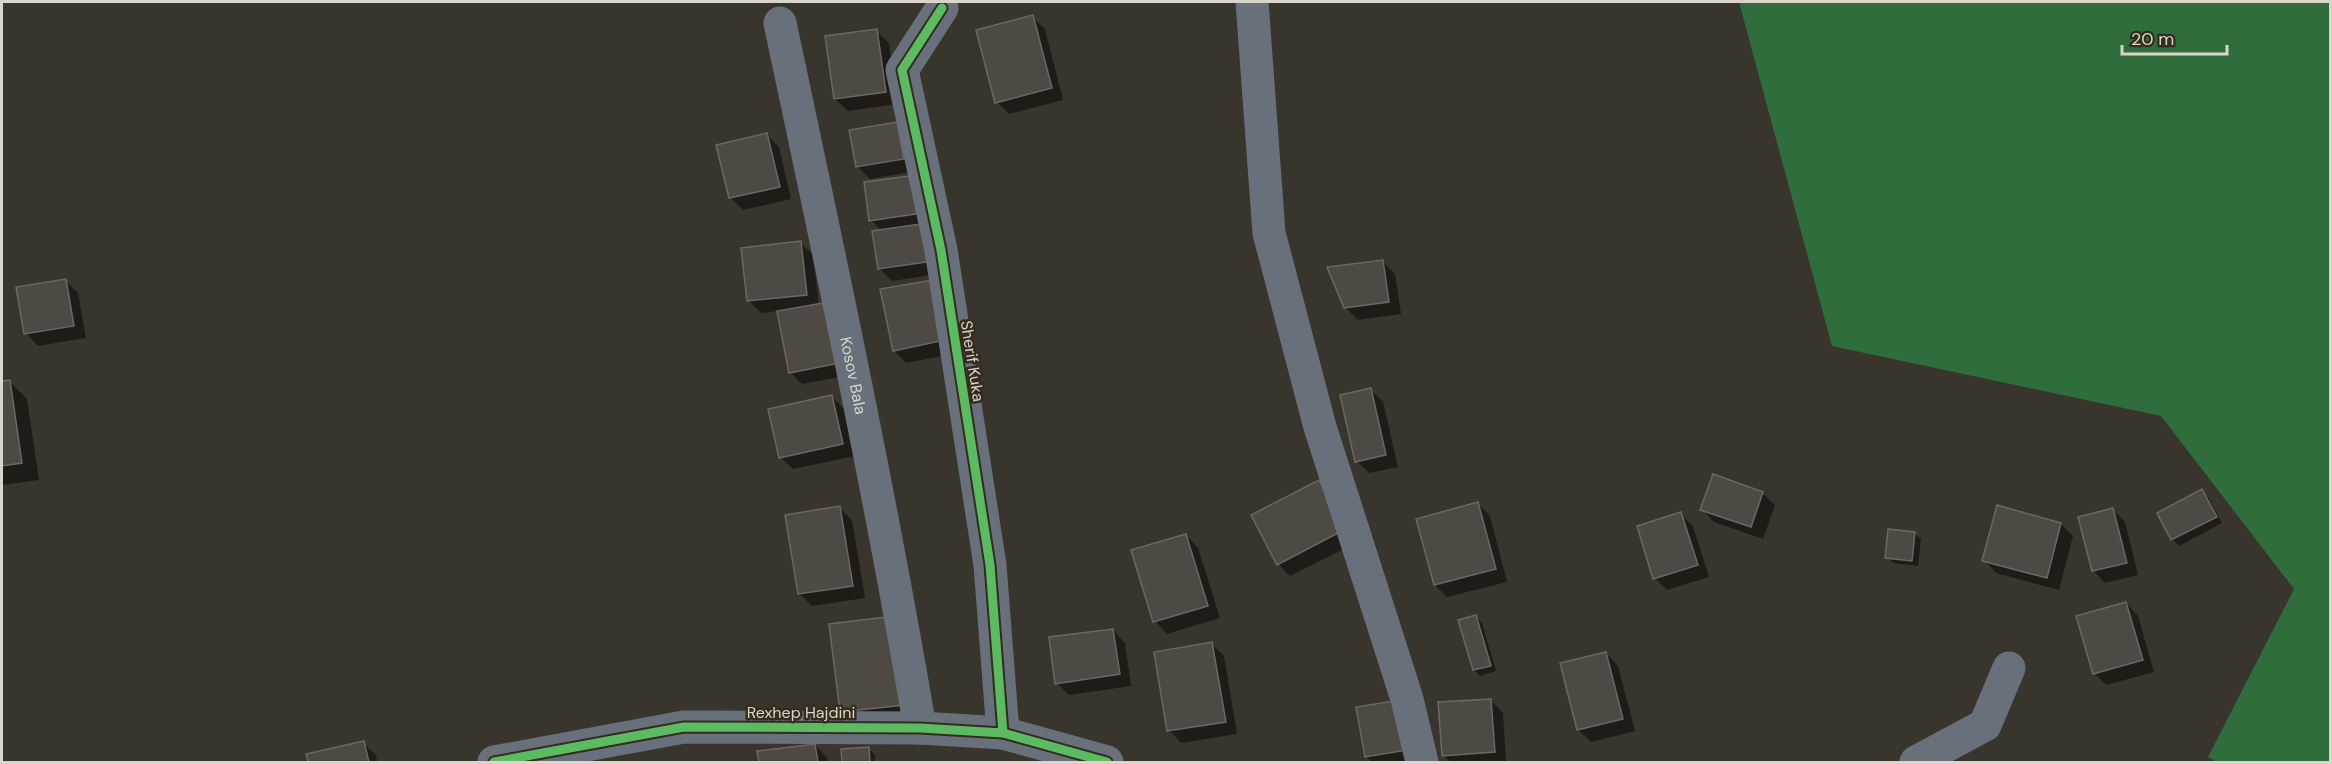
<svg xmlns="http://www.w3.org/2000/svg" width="2332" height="764" viewBox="0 0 2332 764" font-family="'DM Sans',sans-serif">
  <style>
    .forest { fill: #2f6d3c }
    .shadow { fill: #0007 }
    .building { fill: #4f4944; stroke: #6d6761; stroke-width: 1.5 }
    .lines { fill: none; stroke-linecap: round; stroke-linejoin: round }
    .minor { stroke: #67707b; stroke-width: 33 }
    .cycleway-casing { stroke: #342c1c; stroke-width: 13 }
    .cycleway { stroke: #5cba63; stroke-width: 9 }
    .labels { text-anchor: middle; stroke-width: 5; stroke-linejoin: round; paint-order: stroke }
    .street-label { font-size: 16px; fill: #dad5cb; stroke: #342c1c }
  </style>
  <rect width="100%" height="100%" fill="#39352c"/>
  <path class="forest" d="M1739,2H2330V762H2217L2208,757L2294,589L2161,416L1832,346Z"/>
  <g class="shadow">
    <path d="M1032,17L1045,29L1063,100L1009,114L997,102Z"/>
    <path d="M876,31L889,43L897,104L848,111L835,99Z"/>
    <path d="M897,123L915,171L870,179L857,166Z"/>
    <path d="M767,135L779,147L791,199L743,210L730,197Z"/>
    <path d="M917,177L945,273L892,281L879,268L882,231L871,220Z"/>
    <path d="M801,243L813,255L819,305L851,375L802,384L790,372L778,311L761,313L749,301Z"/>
    <path d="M1382,261L1395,274L1401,314L1358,320L1346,308Z"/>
    <path d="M66,281L78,293L86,338L38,346L26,333Z"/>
    <path d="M932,281L957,353L906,363L894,350Z"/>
    <path d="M9,381L27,399L39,480L2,485V382Z"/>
    <path d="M1371,390L1383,402L1398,467L1369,473L1357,461Z"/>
    <path d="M832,397L844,409L855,456L793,469L780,457Z"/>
    <path d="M1319,482L1356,543L1290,576L1278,564Z"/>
    <path d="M2201,491L2208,497L2222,523L2179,546L2173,540L2159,514Z"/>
    <path d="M1762,493L1775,505L1763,539L1714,522L1702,509Z"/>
    <path d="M1478,504L1490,516L1507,582L1447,597L1435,585Z"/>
    <path d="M839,508L852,520L865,598L812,606L800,594Z"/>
    <path d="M2113,510L2125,522L2138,575L2105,583L2093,570Z"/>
    <path d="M1680,514L1693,526L1709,577L1667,590L1655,578Z"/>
    <path d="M2061,524L2073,536L2059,590L1996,573L1984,560Z"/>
    <path d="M1914,533L1921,539L1918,566L1893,563L1887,557Z"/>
    <path d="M1186,535L1198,548L1220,618L1167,634L1155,621Z"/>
    <path d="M2126,603L2138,616L2154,672L2106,685L2094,673Z"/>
    <path d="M1476,617L1482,623L1496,671L1480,676L1474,670Z"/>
    <path d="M894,618L922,722L841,711Z"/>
    <path d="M1113,630L1125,643L1131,686L1069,695L1057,683Z"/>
    <path d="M1212,644L1224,656L1237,734L1181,743L1169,730Z"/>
    <path d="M1606,653L1618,666L1635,731L1591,742L1578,730L1562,664Z"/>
    <path d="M1490,700L1503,713L1506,762H1450L1443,755Z"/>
    <path d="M1358,708L1415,762H1372L1366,756Z"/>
    <path d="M363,743L376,755L377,762H310L308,755Z"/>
    <path d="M815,745L827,758L828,762H761L759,752Z"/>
    <path d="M868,748L875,755V762H843L842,750Z"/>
  </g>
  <g class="building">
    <path d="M1033,15L1052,88L995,103L976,30Z"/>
    <path d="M877,29L886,92L834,99L825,36Z"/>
    <path d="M897,122L904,159L856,167L849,130Z"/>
    <path d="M767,133L780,187L729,198L716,145Z"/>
    <path d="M917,175L922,213L869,221L864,182Z"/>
    <path d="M927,223L933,261L878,269L872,231Z"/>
    <path d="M801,241L807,295L747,301L741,248Z"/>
    <path d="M1383,260L1389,302L1344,308L1327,267Z"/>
    <path d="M66,279L74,326L24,334L16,287Z"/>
    <path d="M932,280L945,340L893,351L880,289Z"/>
    <path d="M828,302L840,363L789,373L777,311Z"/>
    <path d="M10,380L22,463L2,466V381Z"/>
    <path d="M1371,388L1386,455L1355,462L1340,395Z"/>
    <path d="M832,395L843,444L779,458L768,409Z"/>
    <path d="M1713,474L1763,492L1751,527L1700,510Z"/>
    <path d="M1319,480L1344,530L1277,565L1251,515Z"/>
    <path d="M2202,489L2217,517L2171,540L2157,513Z"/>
    <path d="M1478,502L1496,569L1434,585L1416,519Z"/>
    <path d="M1997,505L2061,523L2047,578L1982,561Z"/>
    <path d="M840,506L853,586L798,594L785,515Z"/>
    <path d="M2113,508L2127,563L2092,571L2078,517Z"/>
    <path d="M1681,512L1698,565L1653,579L1637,526Z"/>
    <path d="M1888,529L1915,532L1912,561L1885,558Z"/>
    <path d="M1186,534L1208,606L1153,622L1131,550Z"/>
    <path d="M2126,602L2143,660L2093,674L2076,616Z"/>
    <path d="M1476,615L1491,666L1473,670L1458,620Z"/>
    <path d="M894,616L905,705L840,712L829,624Z"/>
    <path d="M1113,629L1120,674L1055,684L1049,637Z"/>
    <path d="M1212,642L1226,722L1167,731L1154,652Z"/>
    <path d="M1606,652L1623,719L1577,730L1560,663Z"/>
    <path d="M1491,699L1495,752L1442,756L1438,702Z"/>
    <path d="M1400,700L1408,750L1365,757L1356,707Z"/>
    <path d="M364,741L369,762H308L306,754Z"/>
    <path d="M815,744L818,762H759L757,751Z"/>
    <path d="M869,747L870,762H842L841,749Z"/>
  </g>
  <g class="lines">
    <g class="minor">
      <path d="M1252,2L1269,233L1320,427L1407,699L1422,762"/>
      <path d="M942,8L902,70L941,250L990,565L1003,733"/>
      <path id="s1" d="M780,23C830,258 880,492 920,728"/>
      <path d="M494,762L684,727L920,728L1003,733L1107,762"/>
      <path d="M1916,762L1985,725L2009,668"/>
    </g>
    <g class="cycleway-casing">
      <g id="cycleway">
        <path d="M942,8L902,70L941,250L990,565L1003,733"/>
        <path d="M494,762L684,727L920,728L1003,733L1107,762"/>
      </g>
    </g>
    <use href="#cycleway" class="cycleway"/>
  </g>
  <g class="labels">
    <g class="street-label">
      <text transform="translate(973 361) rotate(81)" y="6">Sherif Kuka</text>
      <text dy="6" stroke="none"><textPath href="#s1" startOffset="360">Kosov Bala</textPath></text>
      <text x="801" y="718">Rexhep Hajdini</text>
    </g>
  </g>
  <rect width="2332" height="764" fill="none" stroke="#dad5cb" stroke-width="6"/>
  <path d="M2122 45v9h105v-9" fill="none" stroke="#dad5cb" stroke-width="3"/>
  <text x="2131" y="45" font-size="18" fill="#dad5cb" stroke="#342c1c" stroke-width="4.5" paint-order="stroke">20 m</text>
</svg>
